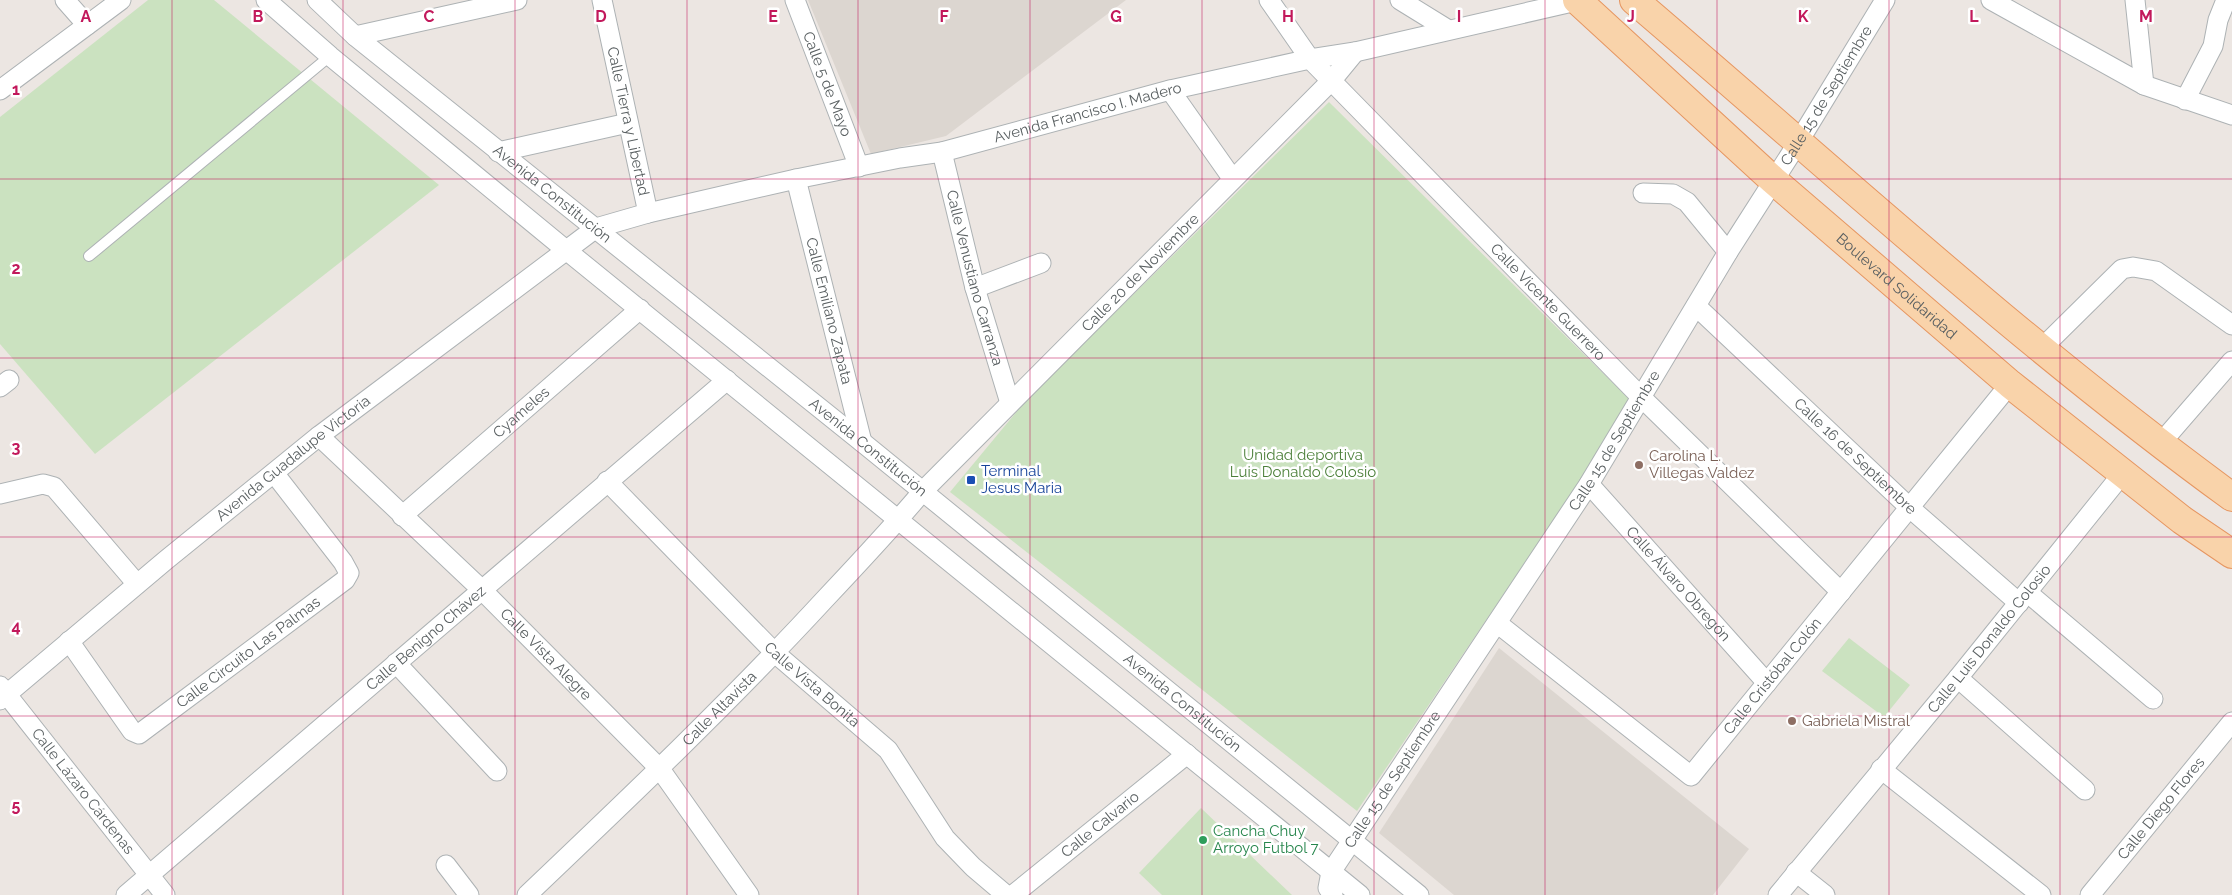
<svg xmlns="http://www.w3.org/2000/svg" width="2232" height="895" viewBox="0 0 2232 895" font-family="Raleway,sans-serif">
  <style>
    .education { fill: #dcd6d0 }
    .green { fill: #cbe2c0 }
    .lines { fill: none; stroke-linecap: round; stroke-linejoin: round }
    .lane-casing { stroke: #adb2b4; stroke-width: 12 }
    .street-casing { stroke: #adb2b4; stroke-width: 21 }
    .primary-casing { stroke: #e69661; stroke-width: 30 }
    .lane { stroke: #fff; stroke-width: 10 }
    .street { stroke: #fff; stroke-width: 19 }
    .primary { stroke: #f9d3aa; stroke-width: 28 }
    .grid { fill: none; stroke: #c2185b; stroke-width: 1; stroke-opacity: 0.55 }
    .education-dot { fill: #8d6e63; stroke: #fff; stroke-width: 2 }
    .transit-dot { fill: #1a4fb4; stroke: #fff; stroke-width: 2 }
    .leisure-dot { fill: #2e9e5b; stroke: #fff; stroke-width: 2 }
    .labels { text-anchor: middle; stroke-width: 5; stroke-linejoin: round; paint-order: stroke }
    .street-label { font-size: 15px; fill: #5a6062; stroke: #fff }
    .park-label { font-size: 15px; fill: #4d803b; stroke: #fff }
    .education-label { font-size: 15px; fill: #785e54; stroke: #fff; text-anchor: start }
    .transit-label { font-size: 15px; fill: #164399; stroke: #fff; text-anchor: start }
    .leisure-label { font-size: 15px; fill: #27864d; stroke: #fff; text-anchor: start }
    .grid-label { font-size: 16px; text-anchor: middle; font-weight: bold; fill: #c2185b; stroke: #fff; stroke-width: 5; stroke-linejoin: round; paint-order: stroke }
  </style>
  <rect width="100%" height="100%" fill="#ece6e2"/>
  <g class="education">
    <path d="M808,0H1126L946,136L871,154Z"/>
    <path d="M1499,648L1749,849L1713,895H1454L1379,833Z"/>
  </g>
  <g class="green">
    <path d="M148,0H214L439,185L95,454L0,344V117Z"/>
    <path d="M1329,102L1631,401L1572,493L1357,811L950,492L1028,398Z"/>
    <path d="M1849,638L1910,685L1884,717L1822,671Z"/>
    <path d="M1201,808L1292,895H1162L1139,873Z"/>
  </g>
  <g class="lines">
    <g class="lane-casing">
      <path id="lane" d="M89,256L330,56"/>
    </g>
    <g class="street-casing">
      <g id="street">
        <path d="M65,0L87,25"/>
        <path d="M266,0L330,56L566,250L1360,895"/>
        <path id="s1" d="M317,0L355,36L862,442L1419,895"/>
        <path id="s2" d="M602,0L648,213"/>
        <path id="s3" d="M795,0L859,167"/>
        <path id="s4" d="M1269,0L1310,59L1642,398L1841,592"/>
        <path d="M1400,0L1447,29"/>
        <path d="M1991,0L2144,85L2232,115"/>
        <path d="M2135,0L2144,85"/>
        <path d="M355,36L517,0"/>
        <path d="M0,90L121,0"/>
        <path d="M1170,90L1232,178"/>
        <path d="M2185,100L2213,46L2218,20L2226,0"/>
        <path d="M498,152L628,123"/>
        <path id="s5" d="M942,152L975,288L1010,403"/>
        <path id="s6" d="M796,179L862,442"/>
        <path d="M1643,193L1673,194L1687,202L1728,252"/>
        <path d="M975,288L1041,263"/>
        <path id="s7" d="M1696,306L1910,508L2019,603"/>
        <path d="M2041,349L2122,269L2133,267L2156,271L2232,325"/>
        <path d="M0,387L9,380"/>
        <path id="s8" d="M319,436L482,590L660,769L749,895"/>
        <path d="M2160,444L2232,361"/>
        <path id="s9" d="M607,481L775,653L888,750L945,838L973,867L1006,895"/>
        <path id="s10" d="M1589,484L1767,683"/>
        <path d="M0,494L43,484L54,487L137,584"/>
        <path id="s11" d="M402,516L640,309"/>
        <path d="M2028,593L2153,699"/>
        <path id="s12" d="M1497,623L1691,776L2010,384"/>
        <path id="s13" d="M69,641L132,731L139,734L345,580L349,573L343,562L274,473"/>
        <path d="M396,663L497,771"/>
        <path d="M1958,678L2085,790"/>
        <path id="s14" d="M0,686L165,895"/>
        <path id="s15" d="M0,700L166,560L319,436L596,228L648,213L796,179L900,158L942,152L1170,90L1310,59L1355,52L1581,0"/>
        <path d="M1881,769L2041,895"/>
        <path d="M446,865L469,895"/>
        <path d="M1796,872L1825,895"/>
        <path id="s16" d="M126,895L727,380"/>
        <path id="s17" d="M527,895C629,798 730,702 825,599C858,564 891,529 922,492L1332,80L1355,52"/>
        <path id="s18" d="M1013,895L1187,754"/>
        <path id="s19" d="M1333,895L1328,888L1331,872L1589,484L1728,252L1799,141L1885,0"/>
        <path id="s20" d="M1778,895L1958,678L2123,473"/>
        <path id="s21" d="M2090,895L2232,722"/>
      </g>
    </g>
    <g class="primary-casing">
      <g id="primary">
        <path id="s22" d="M1577,0L1773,180L2010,384L2182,520L2232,554"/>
        <path d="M1634,0C1831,168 2022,344 2232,497"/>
      </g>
    </g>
    <use href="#lane" class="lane"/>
    <use href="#street" class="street"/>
    <use href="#primary" class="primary"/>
  </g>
  <path class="grid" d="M172,0V895M343,0V895M515,0V895M687,0V895M858,0V895M1030,0V895M1202,0V895M1374,0V895M1545,0V895M1717,0V895M1889,0V895M2060,0V895M0,179H2232M0,358H2232M0,537H2232M0,716H2232"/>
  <g class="education-dot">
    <circle cx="1639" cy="465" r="5"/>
    <circle cx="1792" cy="721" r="5"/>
  </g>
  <rect class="transit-dot" x="966" y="475" width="10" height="10" rx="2.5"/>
  <circle class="leisure-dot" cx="1203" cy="840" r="5"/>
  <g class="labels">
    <g class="street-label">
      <text dy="5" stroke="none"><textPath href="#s3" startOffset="90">Calle 5 de Mayo</textPath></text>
      <text dy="5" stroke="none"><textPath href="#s19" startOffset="946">Calle 15 de Septiembre</textPath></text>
      <text dy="5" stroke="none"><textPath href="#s15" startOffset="1266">Avenida Francisco I. Madero</textPath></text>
      <text dy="5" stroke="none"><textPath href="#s2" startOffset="124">Calle Tierra y Libertad</textPath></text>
      <text dy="5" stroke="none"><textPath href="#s1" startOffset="305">Avenida Constitución</textPath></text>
      <text dy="5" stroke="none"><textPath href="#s17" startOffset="874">Calle 20 de Noviembre</textPath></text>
      <text dy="5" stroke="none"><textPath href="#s5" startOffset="130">Calle Venustiano Carranza</textPath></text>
      <text dy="5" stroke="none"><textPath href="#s22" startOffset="429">Boulevard Solidaridad</textPath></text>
      <text dy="5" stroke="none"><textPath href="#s4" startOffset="412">Calle Vicente Guerrero</textPath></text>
      <text dy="5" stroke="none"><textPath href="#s6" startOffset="136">Calle Emiliano Zapata</textPath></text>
      <text dy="5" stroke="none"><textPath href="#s11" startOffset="158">Cyameles</textPath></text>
      <text dy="5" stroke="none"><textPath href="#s19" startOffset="541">Calle 15 de Septiembre</textPath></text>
      <text dy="5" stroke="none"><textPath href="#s1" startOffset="710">Avenida Constitución</textPath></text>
      <text dy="5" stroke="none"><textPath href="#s7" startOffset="219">Calle 16 de Septiembre</textPath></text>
      <text dy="5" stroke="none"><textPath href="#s15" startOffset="380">Avenida Guadalupe Victoria</textPath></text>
      <text dy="5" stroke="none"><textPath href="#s10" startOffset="134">Calle Álvaro Obregón</textPath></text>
      <text dy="5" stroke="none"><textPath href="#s16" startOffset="395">Calle Benigno Chávez</textPath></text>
      <text dy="5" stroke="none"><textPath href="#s20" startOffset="332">Calle Luis Donaldo Colosio</textPath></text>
      <text dy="5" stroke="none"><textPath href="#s13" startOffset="254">Calle Circuito Las Palmas</textPath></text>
      <text dy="5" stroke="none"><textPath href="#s8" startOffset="315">Calle Vista Alegre</textPath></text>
      <text dy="5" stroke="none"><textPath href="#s12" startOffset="376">Calle Cristóbal Colón</textPath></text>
      <text dy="5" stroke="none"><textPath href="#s9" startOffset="289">Calle Vista Bonita</textPath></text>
      <text dy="5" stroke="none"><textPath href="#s1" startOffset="1115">Avenida Constitución</textPath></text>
      <text dy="5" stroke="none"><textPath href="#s17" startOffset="268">Calle Altavista</textPath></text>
      <text dy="5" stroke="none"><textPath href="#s19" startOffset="136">Calle 15 de Septiembre</textPath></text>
      <text dy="5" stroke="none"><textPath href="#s14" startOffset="134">Calle Lázaro Cárdenas</textPath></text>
      <text dy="5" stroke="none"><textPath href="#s21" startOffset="112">Calle Diego Flores</textPath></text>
      <text dy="5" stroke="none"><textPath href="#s18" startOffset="112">Calle Calvario</textPath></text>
    </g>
    <g class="park-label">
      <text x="1303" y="460">Unidad deportiva<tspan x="1303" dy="17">Luis Donaldo Colosio</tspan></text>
    </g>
    <g class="education-label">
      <text x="1649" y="461">Carolina L.<tspan x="1649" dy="17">Villegas Valdez</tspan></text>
      <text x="1802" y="726">Gabriela Mistral</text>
    </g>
    <g class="transit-label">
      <text x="981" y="476">Terminal<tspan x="981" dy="17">Jesus Maria</tspan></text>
    </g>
    <g class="leisure-label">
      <text x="1213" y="836">Cancha Chuy<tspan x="1213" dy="17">Arroyo Futbol 7</tspan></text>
    </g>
  </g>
  <g class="grid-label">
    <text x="86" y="22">A</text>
    <text x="258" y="22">B</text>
    <text x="429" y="22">C</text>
    <text x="601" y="22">D</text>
    <text x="773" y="22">E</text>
    <text x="944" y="22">F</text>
    <text x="1116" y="22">G</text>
    <text x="1288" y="22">H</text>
    <text x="1459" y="22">I</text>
    <text x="1631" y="22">J</text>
    <text x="1803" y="22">K</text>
    <text x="1974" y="22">L</text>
    <text x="2146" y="22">M</text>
    <text x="16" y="95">1</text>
    <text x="16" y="274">2</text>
    <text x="16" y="453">3</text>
    <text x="16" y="632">4</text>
    <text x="16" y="811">5</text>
  </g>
</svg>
